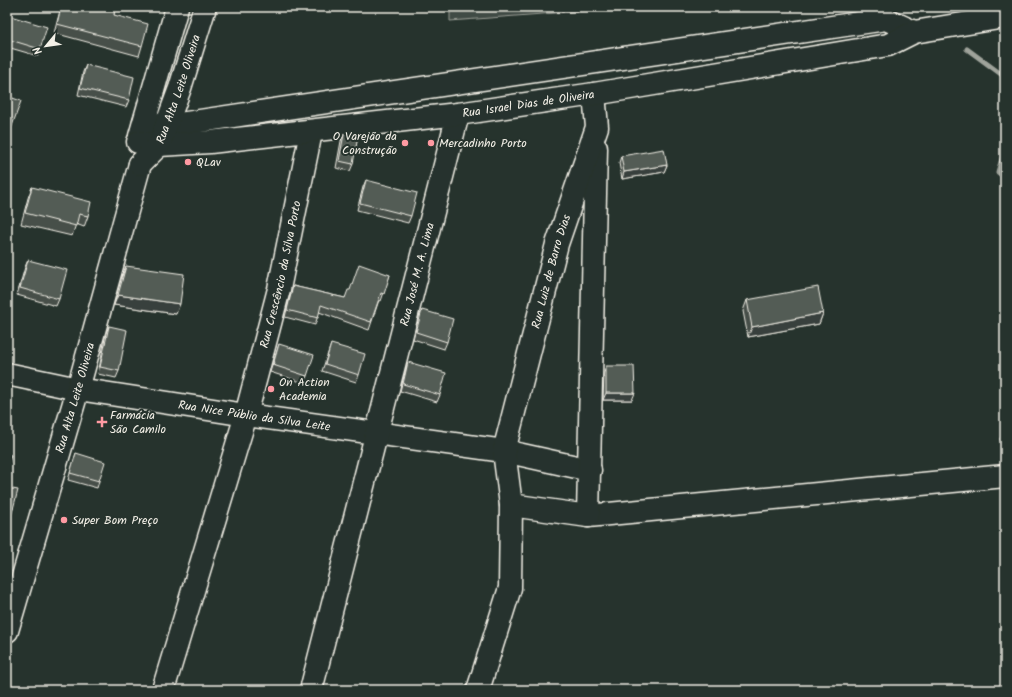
<svg xmlns="http://www.w3.org/2000/svg" width="1012" height="697" viewBox="0 0 1012 697" font-family="Kalam,sans-serif">
  <style>
    .pitch { fill: #414b45; stroke: #9a9e96 }
    .lines { fill: none; stroke-linecap: round; stroke-linejoin: round }
    .stream { stroke: #9fa39b; stroke-width: 5 }
    .minor-casing { stroke: #f4f1e8; stroke-width: 25 }
    .major-casing { stroke: #f4f1e8; stroke-width: 25 }
    .minor { stroke: #26332d; stroke-width: 22 }
    .major { stroke: #26332d; stroke-width: 22 }
    .wall { fill: #474f49; stroke: #f4f1e8 }
    .shaded-wall { fill: #39403c; stroke: #f4f1e8 }
    .building { fill: #525c55; stroke: #f4f1e8 }
    .poi-dot { fill: #ff9aa2; stroke: #26332d; stroke-width: 1.5 }
    .labels { text-anchor: middle; stroke-width: 4; stroke-linejoin: round; paint-order: stroke }
    .street-label { font-size: 12px; fill: #f4f1e8; stroke: #26332d }
    .poi-label { font-size: 12px; fill: #f4f1e8; stroke: #26332d; text-anchor: start }
  </style>
  <rect width="100%" height="100%" fill="#26332d"/>
  <filter id="ink" filterUnits="userSpaceOnUse"><feTurbulence type="fractalNoise" baseFrequency=".025" numOctaves="2"/><feDisplacementMap in="SourceGraphic" scale="8" xChannelSelector="R" yChannelSelector="G"/><feConvolveMatrix kernelMatrix="1 2 1 2 8 2 1 2 1" color-interpolation-filters="sRGB"/></filter>
  <g filter="url(#ink)">
    <path class="pitch" d="M450,7H635L450,21Z"/>
    <g class="lines">
      <g class="stream">
        <path d="M967,49L1005,77"/>
        <path d="M1005,149L998,172L1005,178"/>
        <path d="M1002,439L1005,434"/>
      </g>
      <g class="minor-casing">
        <g id="minor">
          <path id="s1" d="M7,374L78,389L246,415L504,451L590,470"/>
          <path d="M511,505L588,516L1005,476"/>
          <path d="M588,516L596,148"/>
          <path id="s2" d="M7,631L78,389L140,164"/>
          <path id="s3" d="M163,690L246,415L279,289L311,132"/>
          <path id="s4" d="M311,690L458,114"/>
          <path id="s5" d="M478,690L510,588L511,505L504,451L557,244L597,127L594,94"/>
        </g>
      </g>
      <g class="major-casing">
        <g id="major">
          <path d="M144,123L166,126L886,19L914,32"/>
          <path d="M140,136L177,7"/>
          <path id="s6" d="M138,142L159,145L210,142L458,114L594,94L888,45L914,32L1005,17"/>
          <path id="s7" d="M140,164L159,145L180,88L205,7"/>
        </g>
      </g>
      <use href="#minor" class="minor"/>
      <use href="#major" class="major"/>
    </g>
    <g class="wall">
      <path d="M61,7H115L114,15L142,46L139,56L54,33Z"/>
      <path d="M7,15L40,49L38,56L7,47Z"/>
      <path d="M86,65L129,100L126,107L78,95L83,72Z"/>
      <path d="M7,96L12,126L10,133L7,132Z"/>
      <path d="M344,134L353,164L350,171L336,168L341,141Z"/>
      <path d="M621,156L667,165L664,172L622,179L619,163Z"/>
      <path d="M366,180L411,216L408,223L357,210L363,187Z"/>
      <path d="M32,187L88,216L84,227L76,224L72,236L21,224L28,198Z"/>
      <path d="M28,260L59,299L56,306L17,295L25,267Z"/>
      <path d="M126,266L176,314L114,305L122,276Z"/>
      <path d="M390,275L381,301L379,300L369,330L319,312L315,325L285,317L291,293L293,286L345,298L350,290Z"/>
      <path d="M747,300L823,313L819,324L748,337L743,311Z"/>
      <path d="M422,310L447,342L444,349L413,339L419,317Z"/>
      <path d="M109,326L119,371L116,378L98,374L106,333Z"/>
      <path d="M279,344L307,376L304,383L270,372Z"/>
      <path d="M331,344L359,375L356,382L322,371Z"/>
      <path d="M408,362L440,395L437,402L400,391L406,369Z"/>
      <path d="M606,366L632,400H603L604,373Z"/>
      <path d="M76,453L99,481L97,488L68,480Z"/>
      <path d="M7,488L13,509L11,516L7,515Z"/>
    </g>
    <g class="shaded-wall">
      <path d="M667,165L664,172L622,179L624,172Z"/>
      <path d="M118,295L180,304L176,314L114,305Z"/>
      <path d="M823,313L819,324L748,337L752,327Z"/>
      <path d="M606,393H635L632,400H603Z"/>
    </g>
    <g class="building">
      <path d="M61,7H115L114,15L148,24L142,46L57,24Z"/>
      <path d="M7,15L47,27L40,49L7,39Z"/>
      <path d="M86,65L134,77L129,100L80,88Z"/>
      <path d="M7,96L21,101L12,126L7,125Z"/>
      <path d="M344,134L358,136L353,164L339,161Z"/>
      <path d="M664,149L667,165L624,172L621,156Z"/>
      <path d="M366,180L417,193L411,216L360,203Z"/>
      <path d="M32,187L91,202L88,216L79,214L76,226L25,213Z"/>
      <path d="M28,260L67,270L59,299L20,288Z"/>
      <path d="M359,264L390,275L384,294L381,293L371,322L321,305L318,318L287,310L293,286L345,298L348,290H350Z"/>
      <path d="M126,266L184,274L180,304L118,295Z"/>
      <path d="M818,287L823,313L752,327L747,300Z"/>
      <path d="M422,310L453,319L447,342L416,332Z"/>
      <path d="M109,326L127,330L119,371L100,367Z"/>
      <path d="M279,344L314,355L307,376L273,365Z"/>
      <path d="M331,344L365,354L359,375L325,364Z"/>
      <path d="M408,362L446,373L440,395L403,384Z"/>
      <path d="M606,366H634L635,393H606Z"/>
      <path d="M76,453L105,462L99,481L70,473Z"/>
      <path d="M7,454L11,455L7,469Z"/>
      <path d="M7,488L18,490L13,509L7,508Z"/>
    </g>
  </g>
  <g class="poi-dot">
    <circle cx="405" cy="143" r="4"/>
    <circle cx="431" cy="143" r="4"/>
    <circle cx="188" cy="162" r="4"/>
    <circle cx="271" cy="389" r="4"/>
    <path d="M100 416h4v4h4v4h-4v4h-4v-4h-4v-4h4z"/>
    <circle cx="64" cy="520" r="4"/>
  </g>
  <g class="labels">
    <g class="street-label">
      <text dy="4" stroke="none"><textPath href="#s7" startOffset="86">Rua Alta Leite Oliveira</textPath></text>
      <text dy="4" stroke="none"><textPath href="#s6" startOffset="393">Rua Israel Dias de Oliveira</textPath></text>
      <text dy="4" stroke="none"><textPath href="#s5" startOffset="430">Rua Luiz de Barro Dias</textPath></text>
      <text dy="4" stroke="none"><textPath href="#s3" startOffset="432">Rua Crescêncio da Silva Porto</textPath></text>
      <text dy="4" stroke="none"><textPath href="#s4" startOffset="429">Rua José M. A. Lima</textPath></text>
      <text dy="4" stroke="none"><textPath href="#s2" startOffset="243">Rua Alta Leite Oliveira</textPath></text>
      <text dy="4" stroke="none"><textPath href="#s1" startOffset="251">Rua Nice Públio da Silva Leite</textPath></text>
    </g>
    <g class="poi-label">
      <text x="397" y="140" text-anchor="end">O Varejão da<tspan x="397" dy="14">Construção</tspan></text>
      <text x="439" y="147">Mercadinho Porto</text>
      <text x="196" y="166">QLav</text>
      <text x="279" y="386">On Action<tspan x="279" dy="14">Academia</tspan></text>
      <text x="110" y="419">Farmácia<tspan x="110" dy="14">São Camilo</tspan></text>
      <text x="72" y="524">Super Bom Preço</text>
    </g>
  </g>
  <rect width="1012" height="697" fill="none" stroke="#26332d" stroke-width="24"/>
  <rect x="12" y="12" width="988" height="673" fill="none" stroke="#f4f1e8" stroke-width="1.5" filter="url(#ink)"/>
  <g transform="translate(46 46) rotate(241)" stroke="#26332d" stroke-width="3" paint-order="stroke">
  <path d="M0-3L7 15L0 10L-7 15Z" fill="#f4f1e8"/>
  <text y="-6" font-size="11" font-weight="bold" text-anchor="middle" fill="#f4f1e8">N</text>
  </g>
</svg>
